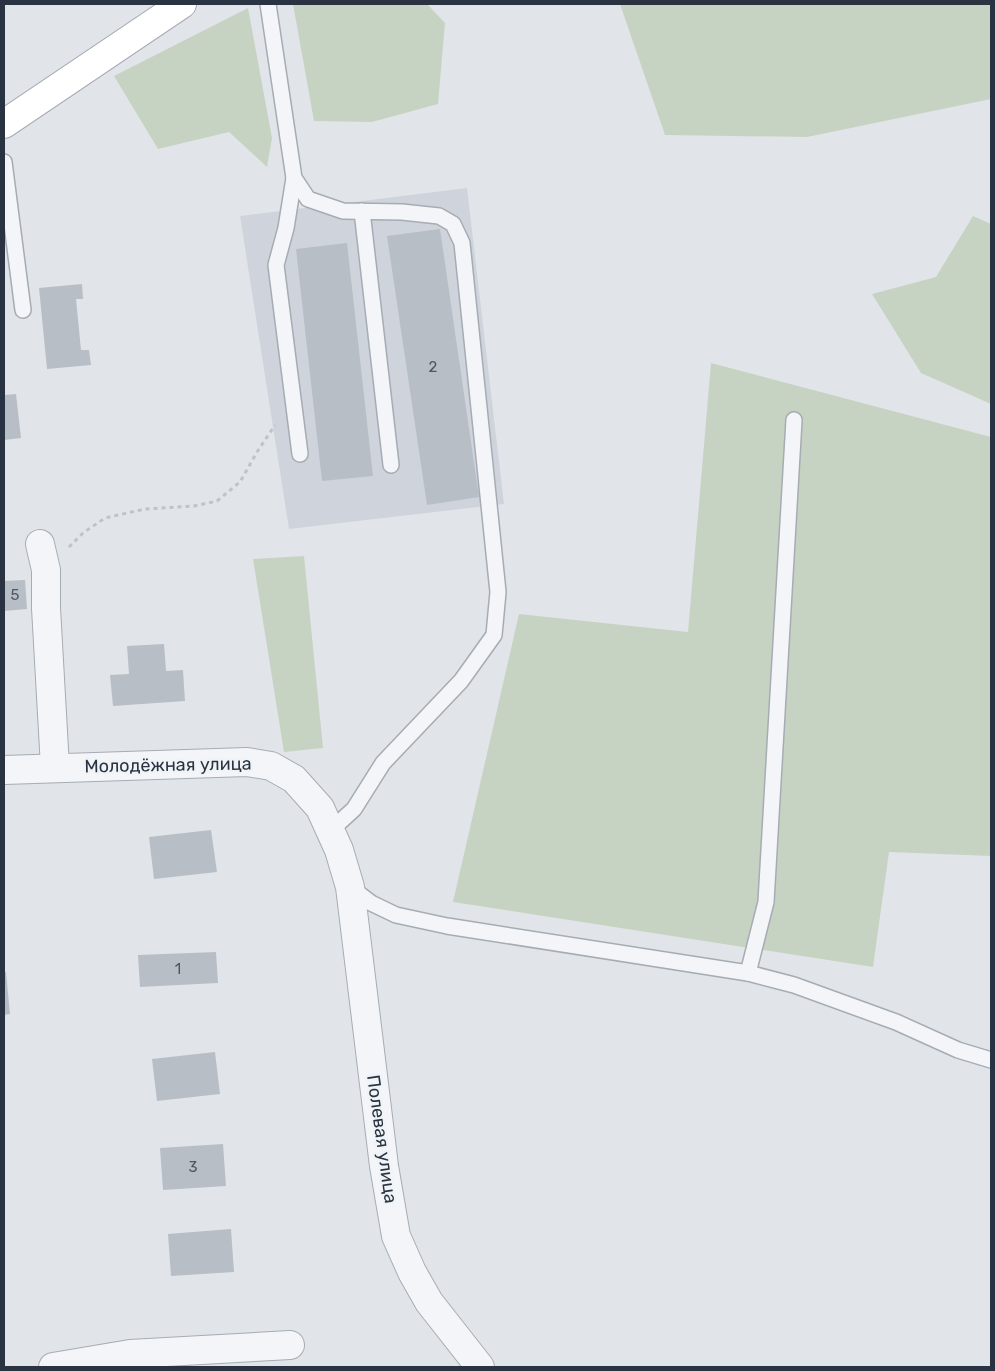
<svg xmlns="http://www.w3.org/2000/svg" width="995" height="1371" viewBox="0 0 995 1371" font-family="Rubik,sans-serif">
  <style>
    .built { fill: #cfd4dc }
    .green { fill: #c7d3c2 }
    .building { fill: #b8bec6 }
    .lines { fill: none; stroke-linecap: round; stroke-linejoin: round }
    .lane-casing { stroke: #a6acb4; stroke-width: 18 }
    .street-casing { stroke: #a6acb4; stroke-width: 30 }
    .secondary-casing { stroke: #a6acb4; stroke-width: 30 }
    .path { stroke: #bfc3c8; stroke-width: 3; stroke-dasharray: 4 4; stroke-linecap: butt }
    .lane { stroke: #f4f5f8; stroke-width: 15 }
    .street { stroke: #f4f5f8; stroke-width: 28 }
    .secondary { stroke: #fff; stroke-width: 28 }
    .labels { text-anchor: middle; stroke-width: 5; stroke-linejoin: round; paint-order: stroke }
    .number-label { font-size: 15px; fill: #4d5662 }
    .street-label { font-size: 18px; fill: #293341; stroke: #f0f4f7 }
  </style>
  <rect width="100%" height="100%" fill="#e1e5ea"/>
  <path class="built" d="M467,188L504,504L289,529L240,216Z"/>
  <g class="green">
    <path d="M293,4H427L445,23L438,104L372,122L314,121Z"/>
    <path d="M620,4H991V99L807,137L665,135Z"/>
    <path d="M248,8L272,138L267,167L229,132L158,149L114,76Z"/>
    <path d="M973,216L991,224V404L921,373L872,294L936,277Z"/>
    <path d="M711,363L991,437V856L889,852L873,967L453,902L519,614L688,632Z"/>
    <path d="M304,556L323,748L284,752L253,559Z"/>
  </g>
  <g class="building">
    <path d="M440,229L479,497L427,505L387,236Z"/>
    <path d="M347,243L373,476L322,481L296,249Z"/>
    <path d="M82,284L83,299H76L81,350H89L91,365L47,369L39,288Z"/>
    <path d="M16,394L21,438L4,440V395Z"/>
    <path d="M25,580L27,609L4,611V581Z"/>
    <path d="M164,644L166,671L183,670L185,701L113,706L110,675L129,674L127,646Z"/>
    <path d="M211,830L217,872L154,879L149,837Z"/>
    <path d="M216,952L218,983L140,987L138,955Z"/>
    <path d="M4,972H6L10,1014L4,1015Z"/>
    <path d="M215,1052L220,1094L157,1101L152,1059Z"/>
    <path d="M223,1144L226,1186L163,1190L160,1148Z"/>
    <path d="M231,1229L234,1272L171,1276L168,1234Z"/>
  </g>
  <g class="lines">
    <g class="lane-casing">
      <g id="lane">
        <path d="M268,4L294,178L308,199L343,211L402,212L439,216L453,224L462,243L498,592L494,635L461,681L383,763L354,809L330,831"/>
        <path d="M4,162L23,310"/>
        <path d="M294,178L286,228L276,265L300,454"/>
        <path d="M362,211L391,465"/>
        <path d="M350,887L371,903L396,915L447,926L748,973L794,985L896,1022L958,1050L991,1060"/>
        <path d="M748,973L766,902L794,420"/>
      </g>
    </g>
    <g class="street-casing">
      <g id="street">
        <path d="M40,544L46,570V608L55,767"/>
        <path d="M4,770L247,762L271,766L294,779L320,808L339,850L350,887L384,1166L396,1236L412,1272L429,1302L480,1367"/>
        <path d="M53,1367L130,1354L290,1345"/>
      </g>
    </g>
    <g class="secondary-casing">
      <path id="secondary" d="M4,124L182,4"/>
    </g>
    <path class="path" d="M69,547L83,533L105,518L145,509L194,506L217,501L240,482L257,452L275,425"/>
    <use href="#lane" class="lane"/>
    <use href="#street" class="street"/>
    <use href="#secondary" class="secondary"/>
  </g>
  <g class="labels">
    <g class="number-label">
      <text x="433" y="372">2</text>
      <text x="15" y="600">5</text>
      <text x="178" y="974">1</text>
      <text x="193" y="1172">3</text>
    </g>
    <g class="street-label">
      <text transform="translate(168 765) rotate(-1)" y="6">Молодёжная улица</text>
      <text transform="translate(382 1139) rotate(82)" y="6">Полевая улица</text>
    </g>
  </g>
  <rect width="995" height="1371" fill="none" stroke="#293341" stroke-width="10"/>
</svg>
